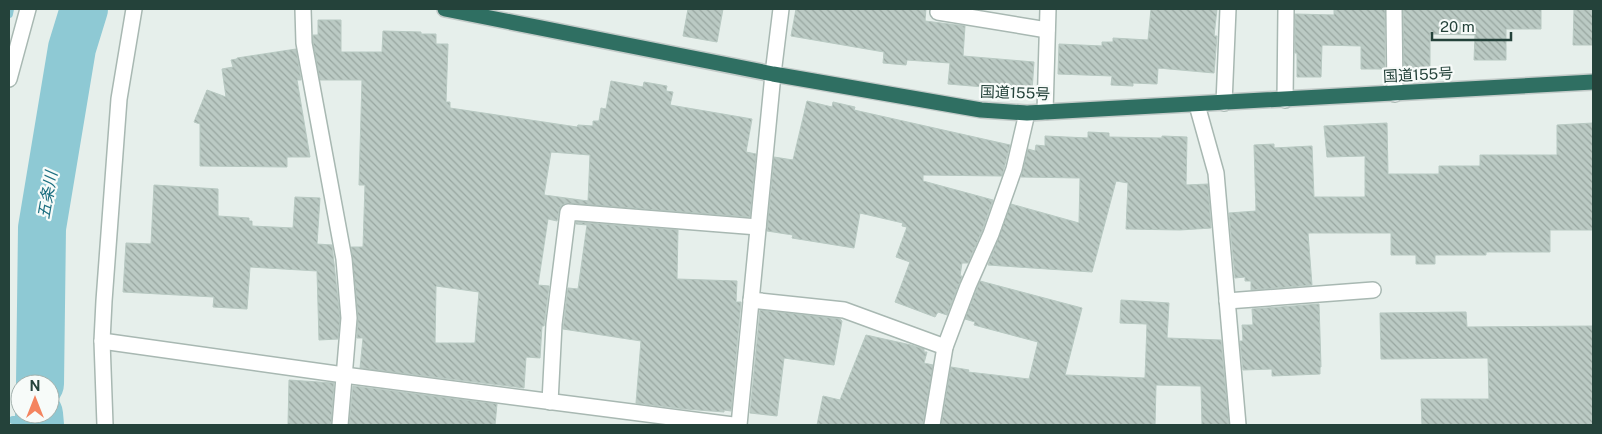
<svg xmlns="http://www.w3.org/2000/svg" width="1602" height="434" viewBox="0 0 1602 434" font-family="'Public Sans','Noto Sans JP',sans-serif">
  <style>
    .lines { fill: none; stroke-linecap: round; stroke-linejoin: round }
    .stream { stroke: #8ec9d4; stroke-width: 8 }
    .river { stroke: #8ec9d4; stroke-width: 48 }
    .building { fill: url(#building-back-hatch); stroke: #b8c9c2; fill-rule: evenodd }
    .minor-casing { stroke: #a8b8b2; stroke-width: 18 }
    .highway-casing { stroke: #c2cac8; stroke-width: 18 }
    .minor { stroke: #fff; stroke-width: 15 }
    .highway { stroke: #2f6f62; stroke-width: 15 }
    .labels { text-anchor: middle; stroke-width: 4.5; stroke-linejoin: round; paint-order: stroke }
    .street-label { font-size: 15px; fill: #24423a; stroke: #f7fbf9 }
    .water-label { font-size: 16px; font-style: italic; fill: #1c6f80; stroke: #f7fbf9 }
  </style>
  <defs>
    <pattern id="building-back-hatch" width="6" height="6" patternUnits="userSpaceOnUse" patternTransform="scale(1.25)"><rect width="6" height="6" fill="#bbcac4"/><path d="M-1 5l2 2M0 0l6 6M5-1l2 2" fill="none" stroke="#98a6a0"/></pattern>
  </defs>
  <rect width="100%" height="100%" fill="#e6efeb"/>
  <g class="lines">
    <g class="stream">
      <path d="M9,14L10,9"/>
      <path d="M13,420H39"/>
    </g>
    <g class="river">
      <path d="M40,384L42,228L72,48L84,9"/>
      <path d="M39,414L40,425"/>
    </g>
  </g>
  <g class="building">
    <path d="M688,9H723L717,42L683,36Z"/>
    <path d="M796,9H926L925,21L965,26L963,56L1034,62L1032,91L948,84L950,63L907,60L906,65L883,63L884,52L791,36Z"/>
    <path d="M1151,9H1217L1214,36H1217L1214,73L1158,68L1157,84L1133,83V86L1111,85L1112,76L1058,74L1059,44L1102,46V42H1113V38L1148,40Z"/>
    <path d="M1334,9H1385V69H1361V46L1322,45L1321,77H1297V53H1295V14L1334,15Z"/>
    <path d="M1403,9H1541V29H1506V60H1474L1475,35L1430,34V70H1404Z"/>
    <path d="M1574,9H1593V45H1573Z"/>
    <path d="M318,20H341V52H382L383,31L421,32V34H436V44H448L446,102H450V108L577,127L578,125L593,126V121H599L601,108L606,109L611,81L643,87L644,82L667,86L666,91L673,92L670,105L752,119L746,152L756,154L750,217L565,203L560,207L557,221L548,219L538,285L549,286L544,326H542L540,358L526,357L524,388L360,368L363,338H357L358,317L351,247H363L365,185H359L362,80H320L313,42V35H318ZM551,152L590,155L588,201L544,195ZM436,286L479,292L475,343H435Z"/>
    <path d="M296,49L301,80H297L310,157H287V167L200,166V124L194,122L207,90L226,97L222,69L233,67L231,60L237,59V58Z"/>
    <path d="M807,101L832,107L833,102L855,107L854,110L1010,145L1002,176L923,175V181L993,200L982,231L968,263H962L960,276H962L947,315L938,312L935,317L895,302L910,262L896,257L907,227L902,226L903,223L860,213L854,248L792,238L793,235L767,231L774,157L793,160Z"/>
    <path d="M1387,123L1388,174H1439V166H1480V155H1557V125L1593,123V230H1550V252H1486V255H1435V264H1416V255H1391V233H1308L1312,285L1251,290V281H1245V277L1235,278L1229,213L1256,211L1254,145L1274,144V148L1312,146L1314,197H1365V156L1327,157L1324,126Z"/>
    <path d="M1088,132L1109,133V137L1162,138V136L1187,137L1186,185L1208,184L1211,228L1180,230L1126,229L1128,183L1116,181L1092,272L988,265L1011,204L1079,223L1080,178L1021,177L1028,149L1035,151L1036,145L1045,146V136L1088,138Z"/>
    <path d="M154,185L218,189V216L249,218V221H252V226L293,228L295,197L320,198L317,244L332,245L340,318L338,339L319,340L317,271L250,267L247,309L213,307L214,297L123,292L126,243L151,244Z"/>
    <path d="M576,222L678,230L677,279L737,281L736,302H741L731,411L724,410V412L685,409L636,403L641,341L563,329L568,288L578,289L587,225L576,224Z"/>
    <path d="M980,281L1082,308L1065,375L1145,378L1147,324L1120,323L1121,300L1169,303L1167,338L1221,340L1229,425H1202L1201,386L1156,385L1155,425H941L951,367L969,370L968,372L1029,379L1038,342L974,325L975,322L965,319Z"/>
    <path d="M1319,304L1321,367H1320V374L1272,376V369L1243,370L1240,341H1243L1242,325H1253L1252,309Z"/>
    <path d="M760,310L840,319L842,321L834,365L784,358L777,416L750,413Z"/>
    <path d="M1466,312L1467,327L1593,326V425H1422L1421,399H1489L1488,358L1381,359L1380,313Z"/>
    <path d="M866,335L911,345L924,349V352H927L924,363L933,365L923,425H817L823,396L840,400Z"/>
    <path d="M289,380L334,383L331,425H288Z"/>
    <path d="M353,386L497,404L495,425H349Z"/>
  </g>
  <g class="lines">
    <g class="minor-casing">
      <g id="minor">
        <path d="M303,9L304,43L344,259L349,318L340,425"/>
        <path d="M939,9L938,12L1047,30"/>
        <path d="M1394,9L1395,94"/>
        <path d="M9,79L28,9"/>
        <path d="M1285,100L1286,9"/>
        <path d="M1224,103L1228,9"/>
        <path d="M1197,105L1216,173L1238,425"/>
        <path d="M1045,112L1048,9"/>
        <path d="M751,300L844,310L945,347"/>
        <path d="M1227,301L1373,290"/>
        <path d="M102,341L344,375L733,425"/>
        <path d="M550,402L554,324L568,212L758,227"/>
        <path d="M105,425L102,341L104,301L119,99L134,9"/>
        <path d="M739,425L773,74L781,9"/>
        <path d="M932,425L945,347L968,286L991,234L1014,169L1027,113"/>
      </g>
    </g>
    <g class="highway-casing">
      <path id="highway" d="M445,9L773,74L981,110L1027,113L1593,82"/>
    </g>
    <use href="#minor" class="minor"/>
    <use href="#highway" class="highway"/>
  </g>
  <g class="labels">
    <g class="street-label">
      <text transform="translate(1418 75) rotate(-3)" y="5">国道155号</text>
      <text transform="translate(1015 93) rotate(2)" y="5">国道155号</text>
    </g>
    <g class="water-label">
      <text transform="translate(47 195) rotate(-80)" y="6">五条川</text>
    </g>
  </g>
  <rect width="1602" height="434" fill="none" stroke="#24423a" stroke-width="20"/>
  <g transform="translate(35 399)"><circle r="24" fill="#f7fbf9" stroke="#a3b1ad"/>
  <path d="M0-4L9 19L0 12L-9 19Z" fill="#f4845f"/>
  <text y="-8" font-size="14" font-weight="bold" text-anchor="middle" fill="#24423a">N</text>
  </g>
  <path d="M1432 32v8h79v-8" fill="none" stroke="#24423a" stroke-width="2.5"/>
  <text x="1440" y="32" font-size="15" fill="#24423a" stroke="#f7fbf9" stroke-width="4" paint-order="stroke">20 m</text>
</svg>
